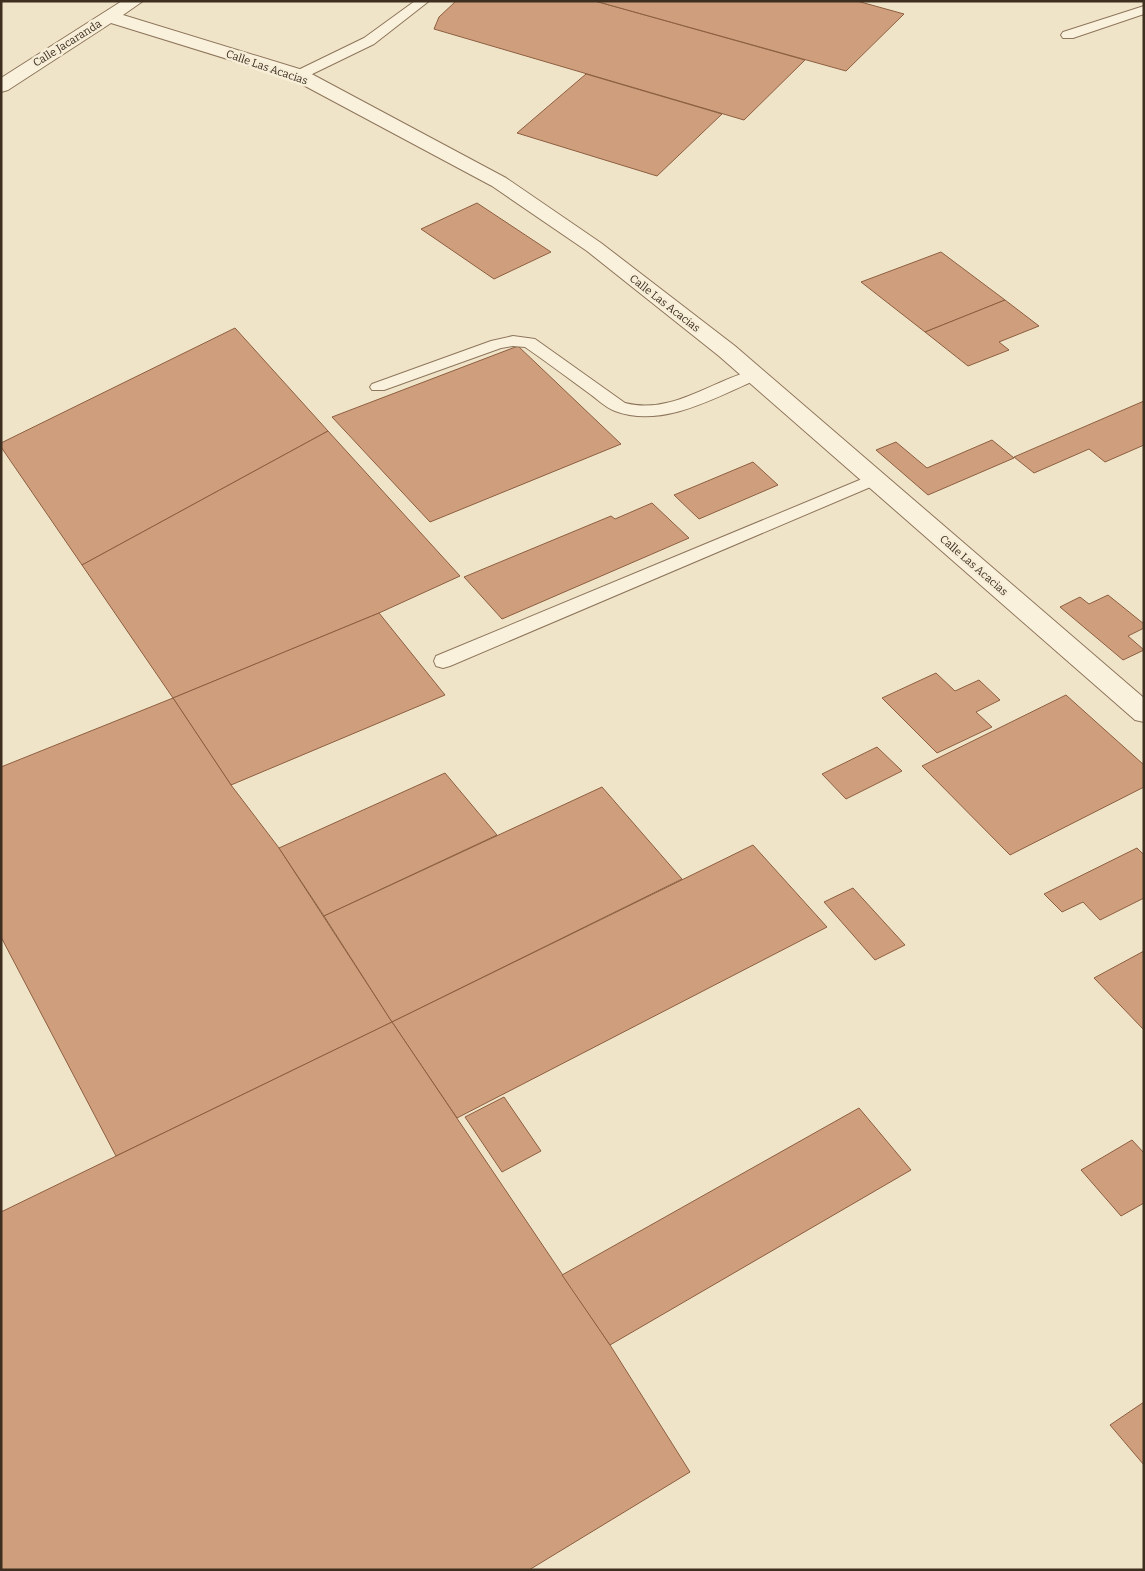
<svg xmlns="http://www.w3.org/2000/svg" width="1145" height="1571" viewBox="0 0 1145 1571" font-family="Bitter,serif">
  <style>
    .building { fill: #cf9f7d; stroke: #8d5f41 }
    .lines { fill: none; stroke-linecap: round; stroke-linejoin: round }
    .lane-casing { stroke: #8d765c; stroke-width: 2 }
    .street-casing { stroke: #8d765c; stroke-width: 2 }
    .lane { fill: #faf1dc; fill-rule: evenodd }
    .street { fill: #faf1dc; fill-rule: evenodd }
    .labels { text-anchor: middle; stroke-width: 5; stroke-linejoin: round; paint-order: stroke }
    .far-street-label { font-size: 11px; fill: #3d2e20; stroke: #f7eed8 }
  </style>
  <rect width="100%" height="100%" fill="#f0e4c8"/>
  <g class="building">
    <path d="M456,1H595L805,60L744,120L434,29L439,17Z"/>
    <path d="M595,1H857L904,14L846,71Z"/>
    <path d="M586,74L722,114L657,176L517,133Z"/>
    <path d="M477,203L551,252L494,279L421,229Z"/>
    <path d="M941,252L1005,300L925,332L861,282Z"/>
    <path d="M1005,300L1039,326L999,342L1009,350L968,366L925,332Z"/>
    <path d="M235,328L328,431L82,565L1,447V443Z"/>
    <path d="M518,346L621,444L430,522L332,417Z"/>
    <path d="M1144,401V445L1105,462L1089,449L1034,473L1014,457Z"/>
    <path d="M328,431L460,576L379,613L173,698L82,565Z"/>
    <path d="M992,440L1014,458L928,495L876,450L896,442L927,468Z"/>
    <path d="M753,462L778,485L699,519L674,495Z"/>
    <path d="M652,503L689,538L502,619L464,577L611,516L615,519Z"/>
    <path d="M1108,595L1144,624V628L1128,636L1144,650L1123,660L1060,607L1080,597L1089,604Z"/>
    <path d="M379,613L445,695L231,785L173,698Z"/>
    <path d="M936,673L955,691L979,680L1000,700L976,712L992,727L937,753L882,698Z"/>
    <path d="M1066,695L1144,765V787L1010,855L922,766Z"/>
    <path d="M173,698L231,785L279,848L392,1022L116,1156L1,937V767Z"/>
    <path d="M877,747L902,771L846,799L822,774Z"/>
    <path d="M445,773L497,835L324,916L279,848Z"/>
    <path d="M602,787L682,879L392,1022L324,916Z"/>
    <path d="M753,845L827,927L457,1118L392,1022Z"/>
    <path d="M1137,848L1144,855V898L1100,920L1083,902L1062,912L1044,894Z"/>
    <path d="M853,888L905,945L875,960L824,902Z"/>
    <path d="M1144,951V1030L1094,978Z"/>
    <path d="M392,1022L610,1345L690,1472L529,1570H1V1212Z"/>
    <path d="M504,1097L541,1151L502,1172L465,1117Z"/>
    <path d="M859,1108L911,1170L610,1345L562,1275Z"/>
    <path d="M1132,1140L1144,1153V1203L1121,1216L1081,1170Z"/>
    <path d="M1144,1402V1465L1110,1425Z"/>
  </g>
  <g class="lines">
    <g class="lane-casing">
      <g id="lane">
        <path d="M415,1H429L374,44L304,78H294L292,75L294,72L364,38Z"/>
        <path d="M1144,6V14L1073,38H1063L1061,35L1063,32Z"/>
        <path d="M513,336L535,339L625,403C672,415 711,381 754,370L760,372L762,375L760,378C717,397 662,429 615,411C606,408 597,399 590,394C568,378 547,362 525,347L513,346L501,348L384,390H372L370,387L372,384L491,341Z"/>
        <path d="M874,474L880,475L883,479L880,483L450,666L443,668L436,666L434,661L436,656Z"/>
      </g>
    </g>
    <g class="street-casing">
      <path id="street" d="M122,1H143L123,15L306,71L506,178L601,243L735,346L1144,698V722L1135,720L719,356L587,251L492,186L292,79L111,23L8,90L1,92V78Z"/>
    </g>
    <use href="#lane" class="lane"/>
    <use href="#street" class="street"/>
  </g>
  <g class="labels">
    <g class="far-street-label">
      <text transform="translate(67 43) rotate(-32)" y="4">Calle Jacaranda</text>
      <text transform="translate(267 67) rotate(19)" y="4">Calle Las Acacias</text>
      <text transform="translate(665 303) rotate(38)" y="4">Calle Las Acacias</text>
      <text transform="translate(974 565) rotate(41)" y="4">Calle Las Acacias</text>
    </g>
  </g>
  <rect width="1145" height="1571" fill="none" stroke="#3d2e20" stroke-width="5"/>
</svg>
